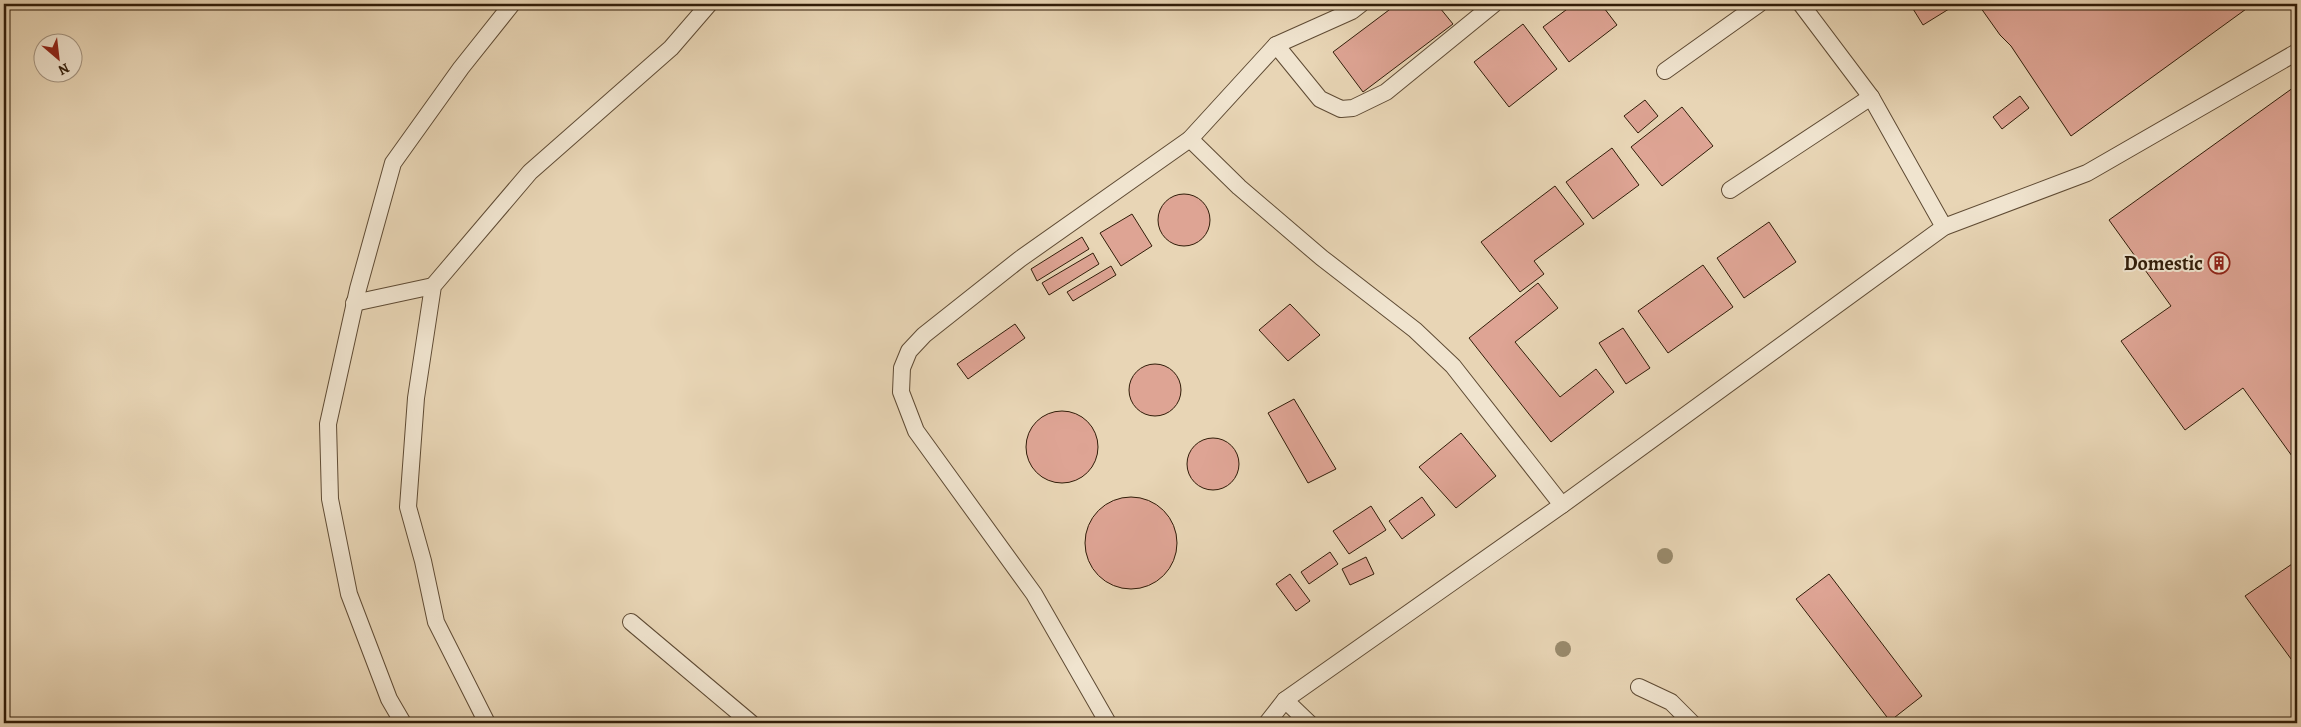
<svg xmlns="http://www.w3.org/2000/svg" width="2301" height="727" viewBox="0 0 2301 727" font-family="Alegreya,serif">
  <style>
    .building { fill: #dea494; stroke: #311d09 }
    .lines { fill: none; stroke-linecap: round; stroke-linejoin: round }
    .lane-casing { stroke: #5f4b34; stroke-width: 18 }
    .lane { stroke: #f0e4cf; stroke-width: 16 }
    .tree { fill: #998a6c }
    .labels { text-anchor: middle; stroke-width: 4; stroke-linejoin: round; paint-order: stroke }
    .poi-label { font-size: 20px; font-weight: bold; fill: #311d09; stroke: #f0e4cf; text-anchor: end }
  </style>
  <rect width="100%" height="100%" fill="#e8d5b5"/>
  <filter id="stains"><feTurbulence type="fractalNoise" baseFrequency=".004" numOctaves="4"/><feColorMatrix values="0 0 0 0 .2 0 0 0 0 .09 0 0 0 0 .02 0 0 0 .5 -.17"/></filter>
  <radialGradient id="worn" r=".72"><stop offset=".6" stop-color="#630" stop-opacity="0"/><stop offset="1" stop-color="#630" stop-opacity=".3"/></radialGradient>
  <g class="building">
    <path d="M1397,4H1446L1440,8L1453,24L1363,92L1333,52Z"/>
    <path d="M1574,4H1601L1617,25L1569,62L1543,27Z"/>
    <path d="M1910,4H1957L1923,25Z"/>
    <path d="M1978,4H2253L2071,136L2011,46L2000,35Z"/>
    <path d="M1523,24L1557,69L1509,107L1474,62Z"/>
    <path d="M2297,85V463L2243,388L2185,430L2121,341L2171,306L2109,220Z"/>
    <path d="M2020,96L2029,108L2002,129L1993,117Z"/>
    <path d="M1645,100L1658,116L1638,133L1624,116Z"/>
    <path d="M1682,107L1713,146L1662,186L1631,147Z"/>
    <path d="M1612,148L1639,185L1593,219L1566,182Z"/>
    <path d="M1555,186L1584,224L1534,261L1544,274L1520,292L1481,242Z"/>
    <circle cx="1184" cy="220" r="26"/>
    <path d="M1132,214L1152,246L1121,266L1100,233Z"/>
    <path d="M1769,222L1796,262L1744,298L1717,258Z"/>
    <path d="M1082,237L1089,249L1037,281L1031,269Z"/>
    <path d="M1093,253L1099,264L1049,295L1042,283Z"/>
    <path d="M1703,265L1733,307L1668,353L1638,311Z"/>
    <path d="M1111,266L1116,275L1073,301L1067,292Z"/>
    <path d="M1538,283L1558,308L1515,342L1560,397L1596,369L1614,392L1551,442L1469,338Z"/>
    <path d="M1290,304L1320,335L1288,361L1259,330Z"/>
    <path d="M1015,324L1025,338L968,379L957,364Z"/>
    <path d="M1623,328L1650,368L1626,384L1599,343Z"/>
    <circle cx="1155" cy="390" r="26"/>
    <path d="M1294,399L1336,469L1308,483L1268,413Z"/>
    <circle cx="1062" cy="447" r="36"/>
    <path d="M1461,433L1496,476L1456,508L1419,467Z"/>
    <circle cx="1213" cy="464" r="26"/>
    <circle cx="1131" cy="543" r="46"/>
    <path d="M1422,497L1435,515L1402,539L1389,521Z"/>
    <path d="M1371,506L1386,530L1349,554L1333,531Z"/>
    <path d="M1330,552L1338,564L1309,584L1301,572Z"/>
    <path d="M1366,557L1374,574L1350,585L1342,569Z"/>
    <path d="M2295,562L2297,565V661L2294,663L2245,596Z"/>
    <path d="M1290,574L1310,601L1296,611L1276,584Z"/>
    <path d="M1829,574L1922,696L1890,721L1796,599Z"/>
  </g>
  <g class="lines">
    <g class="lane-casing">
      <g id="lane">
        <path d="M1801,4L1871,97L1944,227"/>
        <path d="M1276,45L1320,99L1341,109L1353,108L1386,92L1494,4"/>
        <path d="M1665,71L1759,4"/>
        <path d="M1190,139L1239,187L1322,258L1415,330L1453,366L1562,505"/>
        <path d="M1730,190L1871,97"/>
        <path d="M354,303L433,286"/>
        <path d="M631,622L751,723"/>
        <path d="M1639,687L1671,702L1692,723"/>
        <path d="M1285,700L1309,723"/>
        <path d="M403,723L389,699L349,594L330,499L328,424L358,289L393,163L461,68L512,4"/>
        <path d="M487,723L436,622L423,561L408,507L416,398L433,286L530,172L671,48L709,4"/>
        <path d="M1108,723L1034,594L916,431L901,392L902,368L909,351L924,335L1020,259L1190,139L1276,45L1352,11L1361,4"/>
        <path d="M1267,723L1285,700L1562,505L1944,227L2087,173L2297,52"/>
      </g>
    </g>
    <use href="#lane" class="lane"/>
  </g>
  <g class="tree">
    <circle cx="1665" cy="556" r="8"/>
    <circle cx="1563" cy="649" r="8"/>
  </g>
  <defs>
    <g id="building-ring" transform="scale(1.125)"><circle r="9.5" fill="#f0e4cf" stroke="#8f2418" stroke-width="1.5"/><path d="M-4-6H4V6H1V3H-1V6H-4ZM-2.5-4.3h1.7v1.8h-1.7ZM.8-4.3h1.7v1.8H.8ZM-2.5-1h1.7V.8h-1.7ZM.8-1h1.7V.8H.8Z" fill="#8f2418"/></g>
  </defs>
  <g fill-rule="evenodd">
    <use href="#building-ring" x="2219" y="263"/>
  </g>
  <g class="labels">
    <g class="poi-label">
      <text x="2203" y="270">Domestic</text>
    </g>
  </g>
  <rect width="2301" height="727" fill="none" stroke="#e8d5b5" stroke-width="20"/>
  <rect x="5" y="5" width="2291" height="717" fill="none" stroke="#311d09" stroke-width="2.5"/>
  <rect x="10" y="10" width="2281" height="707" fill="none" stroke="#311d09"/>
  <g transform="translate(58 58) rotate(152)"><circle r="24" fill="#f0e4cf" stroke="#a49480"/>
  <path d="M0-4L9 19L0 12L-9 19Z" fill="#8f2418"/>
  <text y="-8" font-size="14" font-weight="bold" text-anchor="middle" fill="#311d09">N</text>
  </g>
  <rect width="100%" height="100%" filter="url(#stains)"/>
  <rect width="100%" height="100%" fill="url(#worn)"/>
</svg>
